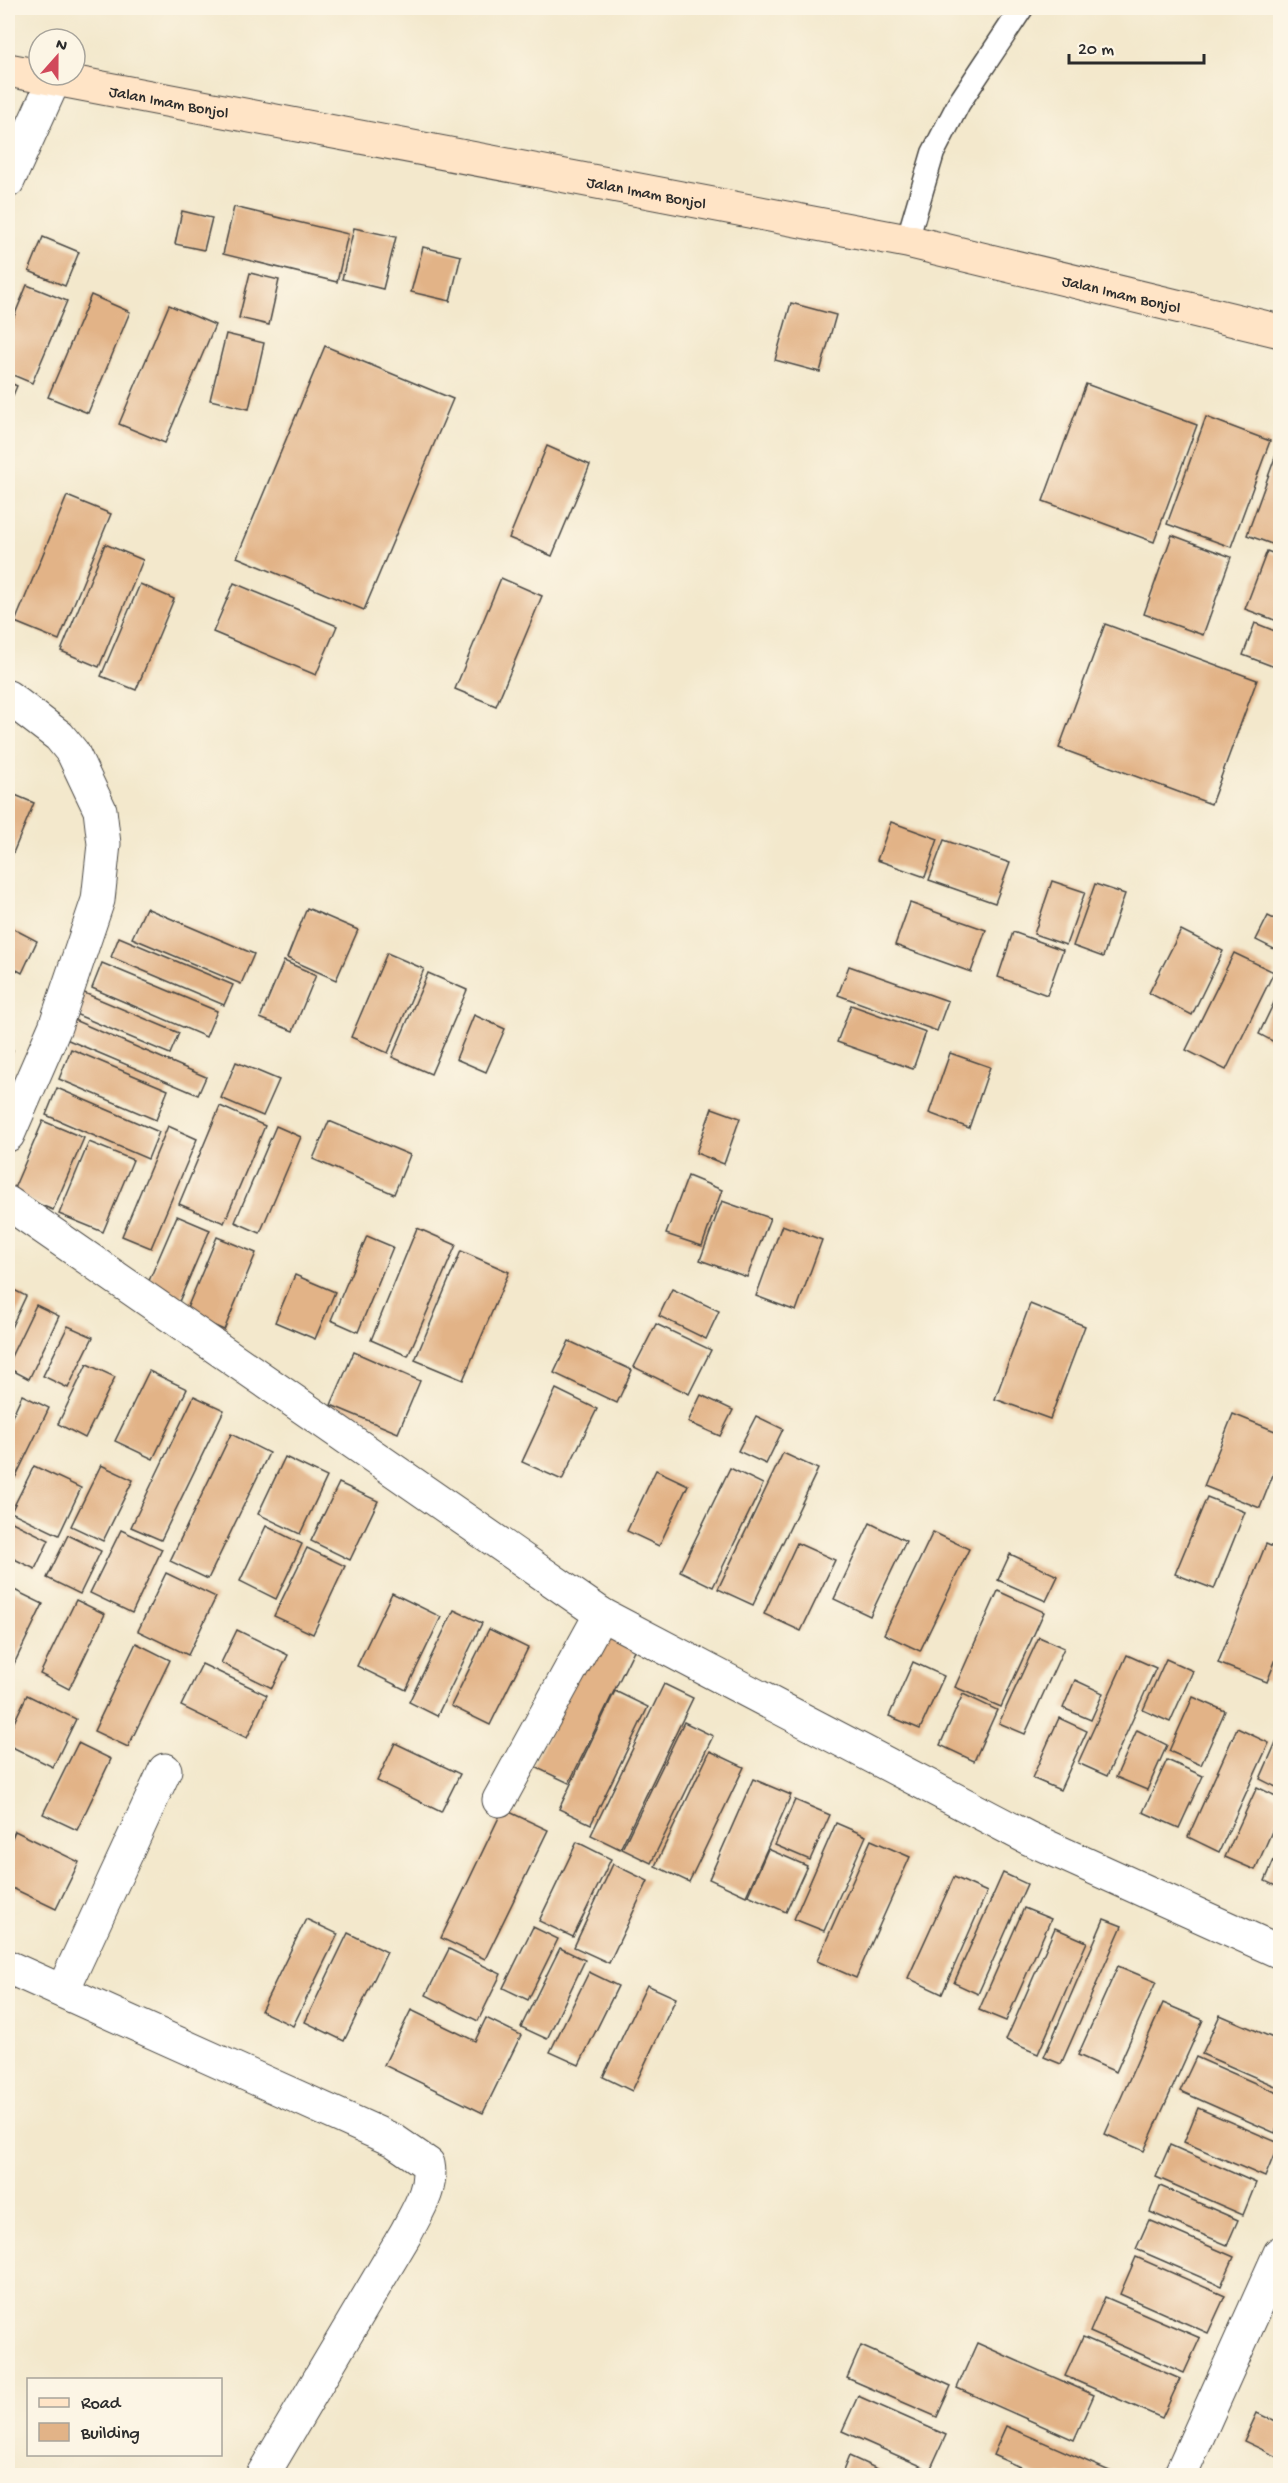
<svg xmlns="http://www.w3.org/2000/svg" width="1288" height="2483" viewBox="0 0 1288 2483" font-family="'Gochi Hand',sans-serif">
  <style>
    .building { fill: #e2b387 }
    .lines { fill: none; stroke-linecap: round; stroke-linejoin: round }
    .lane-casing { stroke: #494743; stroke-width: 25 }
    .street-casing { stroke: #494743; stroke-width: 35 }
    .secondary-casing { stroke: #494743; stroke-width: 35 }
    .lane { stroke: #fff; stroke-width: 22 }
    .street { stroke: #fff; stroke-width: 33 }
    .secondary { stroke: #ffe4c6; stroke-width: 33 }
    .labels { text-anchor: middle; stroke-width: 6; stroke-linejoin: round; paint-order: stroke }
    .street-label { font-size: 16px; fill: #2b2b2b; stroke: #fcf5e5 }
  </style>
  <rect width="100%" height="100%" fill="#fcf5e5"/>
  <filter id="ink" filterUnits="userSpaceOnUse"><feTurbulence type="fractalNoise" baseFrequency=".0167" numOctaves="2"/><feDisplacementMap in="SourceGraphic" scale="12" xChannelSelector="R" yChannelSelector="G"/><feConvolveMatrix kernelMatrix="1 2 1 2 8 2 1 2 1" color-interpolation-filters="sRGB"/></filter>
  <filter id="wash" filterUnits="userSpaceOnUse"><feTurbulence type="fractalNoise" baseFrequency=".008" numOctaves="4" result="noise"/><feDisplacementMap in="SourceGraphic" scale="24" xChannelSelector="R" yChannelSelector="G"/><feGaussianBlur stdDeviation="1.35" result="paint"/><feColorMatrix in="noise" values="0 0 0 0 0 0 0 0 0 0 0 0 0 0 0 0 0 1.4 0 .05"/><feComposite in="paint" operator="in"/></filter>
  <g filter="url(#wash)">
    <rect width="100%" height="100%" fill="#f3e8cc"/>
    <g id="blocks">
      <g class="building">
        <path d="M234,207L348,234L337,282L223,254Z"/>
        <path d="M182,211L212,218L204,250L175,244Z"/>
        <path d="M354,228L396,237L383,289L342,279Z"/>
        <path d="M43,237L79,252L65,286L29,271Z"/>
        <path d="M423,247L461,256L450,301L411,292Z"/>
        <path d="M250,273L279,280L269,325L239,318Z"/>
        <path d="M27,285L67,301L32,383L8,373V331Z"/>
        <path d="M91,295L130,312L88,413L48,397Z"/>
        <path d="M791,303L836,315L820,372L775,360Z"/>
        <path d="M169,305L215,325L165,443L119,424Z"/>
        <path d="M226,334L264,343L249,409L210,400Z"/>
        <path d="M325,346L453,399L364,610L237,557Z"/>
        <path d="M8,382L17,386L8,407Z"/>
        <path d="M1086,384L1197,425L1154,542L1043,501Z"/>
        <path d="M1206,417L1270,441L1231,547L1167,524Z"/>
        <path d="M547,446L590,465L552,556L509,538Z"/>
        <path d="M1277,452L1280,453V547L1247,535Z"/>
        <path d="M67,496L111,514L59,640L15,622Z"/>
        <path d="M1172,535L1231,557L1203,635L1144,614Z"/>
        <path d="M105,544L143,560L99,667L61,651Z"/>
        <path d="M1267,551L1280,556V622L1245,609Z"/>
        <path d="M501,578L542,596L496,706L455,689Z"/>
        <path d="M234,583L337,626L316,675L213,632Z"/>
        <path d="M140,584L174,599L136,690L101,676Z"/>
        <path d="M1255,623L1280,633V669L1243,655Z"/>
        <path d="M1105,624L1257,680L1211,804L1059,748Z"/>
        <path d="M8,792L34,803L8,865Z"/>
        <path d="M891,822L938,839L925,877L877,860Z"/>
        <path d="M944,840L1010,863L995,903L929,880Z"/>
        <path d="M1052,881L1085,892L1066,945L1034,934Z"/>
        <path d="M1095,884L1125,894L1103,957L1073,946Z"/>
        <path d="M910,903L986,930L971,972L895,945Z"/>
        <path d="M146,908L254,954L241,984L132,938Z"/>
        <path d="M307,908L358,930L336,980L287,958Z"/>
        <path d="M1268,916L1280,922V952L1256,940Z"/>
        <path d="M8,926L37,941L22,973L8,965Z"/>
        <path d="M1181,930L1223,951L1192,1015L1149,993Z"/>
        <path d="M1013,932L1063,950L1047,995L998,977Z"/>
        <path d="M119,937L233,985L224,1005L111,957Z"/>
        <path d="M387,953L424,969L388,1053L351,1037Z"/>
        <path d="M1234,953L1274,972L1226,1070L1186,1050Z"/>
        <path d="M284,961L316,975L293,1031L260,1018Z"/>
        <path d="M102,963L217,1011L206,1037L92,988Z"/>
        <path d="M849,966L948,1001L937,1031L838,995Z"/>
        <path d="M428,973L467,990L431,1074L392,1057Z"/>
        <path d="M1280,990V1045L1259,1034Z"/>
        <path d="M82,992L179,1033L170,1054L73,1013Z"/>
        <path d="M851,1005L926,1032L913,1069L837,1042Z"/>
        <path d="M474,1015L505,1029L486,1072L456,1059Z"/>
        <path d="M74,1020L206,1077L198,1095L66,1039Z"/>
        <path d="M8,1047L13,1050L8,1061Z"/>
        <path d="M71,1049L168,1090L156,1120L59,1079Z"/>
        <path d="M950,1053L990,1067L969,1128L929,1113Z"/>
        <path d="M236,1062L279,1080L263,1116L221,1098Z"/>
        <path d="M57,1088L159,1132L148,1159L46,1115Z"/>
        <path d="M220,1106L265,1126L224,1223L179,1204Z"/>
        <path d="M712,1108L740,1118L724,1164L696,1153Z"/>
        <path d="M43,1121L84,1138L53,1210L12,1193Z"/>
        <path d="M329,1121L410,1155L394,1194L313,1159Z"/>
        <path d="M168,1126L197,1139L151,1248L122,1236Z"/>
        <path d="M276,1126L301,1137L260,1233L235,1222Z"/>
        <path d="M89,1142L133,1160L103,1232L59,1214Z"/>
        <path d="M688,1176L722,1190L702,1246L666,1234Z"/>
        <path d="M722,1201L770,1218L747,1277L700,1260Z"/>
        <path d="M177,1216L210,1230L178,1304L145,1290Z"/>
        <path d="M782,1225L822,1240L796,1311L756,1296Z"/>
        <path d="M417,1228L456,1245L408,1356L371,1340Z"/>
        <path d="M367,1236L393,1247L358,1332L331,1320Z"/>
        <path d="M217,1237L256,1253L224,1330L185,1313Z"/>
        <path d="M461,1251L509,1272L463,1380L415,1360Z"/>
        <path d="M295,1275L335,1292L315,1339L275,1322Z"/>
        <path d="M8,1287L26,1296L8,1334Z"/>
        <path d="M672,1289L719,1311L706,1339L659,1316Z"/>
        <path d="M1030,1304L1085,1326L1050,1419L995,1399Z"/>
        <path d="M36,1305L59,1316L29,1379L8,1368V1363Z"/>
        <path d="M656,1324L711,1350L689,1394L634,1367Z"/>
        <path d="M68,1326L93,1337L68,1388L43,1376Z"/>
        <path d="M569,1341L632,1370L617,1403L554,1373Z"/>
        <path d="M354,1352L420,1381L398,1433L331,1405Z"/>
        <path d="M87,1364L115,1377L85,1438L58,1424Z"/>
        <path d="M149,1371L187,1389L153,1459L115,1441Z"/>
        <path d="M556,1389L597,1409L562,1480L522,1462Z"/>
        <path d="M22,1395L49,1408L15,1478L8,1474V1425Z"/>
        <path d="M701,1395L733,1410L720,1436L688,1422Z"/>
        <path d="M194,1396L224,1410L161,1540L131,1527Z"/>
        <path d="M1233,1414L1280,1433V1457L1260,1508L1204,1486Z"/>
        <path d="M756,1416L783,1429L766,1464L738,1451Z"/>
        <path d="M231,1434L269,1453L208,1579L170,1561Z"/>
        <path d="M783,1453L818,1469L753,1605L718,1589Z"/>
        <path d="M285,1457L327,1477L300,1534L258,1514Z"/>
        <path d="M101,1465L133,1480L103,1541L71,1526Z"/>
        <path d="M34,1466L81,1488L59,1535L11,1512Z"/>
        <path d="M730,1468L763,1484L713,1587L680,1571Z"/>
        <path d="M656,1470L688,1485L659,1546L627,1531Z"/>
        <path d="M339,1483L378,1501L350,1560L311,1541Z"/>
        <path d="M1207,1497L1245,1512L1214,1589L1175,1574Z"/>
        <path d="M8,1520L49,1540L35,1569L8,1556Z"/>
        <path d="M870,1523L906,1541L870,1616L834,1599Z"/>
        <path d="M266,1526L302,1544L276,1599L240,1581Z"/>
        <path d="M121,1530L162,1549L132,1613L90,1593Z"/>
        <path d="M933,1532L969,1549L920,1651L884,1634Z"/>
        <path d="M68,1535L101,1551L80,1594L47,1578Z"/>
        <path d="M797,1543L835,1560L801,1631L764,1614Z"/>
        <path d="M1266,1544L1280,1550V1649L1267,1682L1218,1663Z"/>
        <path d="M307,1548L345,1566L313,1634L274,1616Z"/>
        <path d="M1010,1554L1058,1576L1046,1601L998,1580Z"/>
        <path d="M166,1573L216,1597L188,1655L138,1631Z"/>
        <path d="M8,1587L43,1604L12,1668L8,1666Z"/>
        <path d="M998,1591L1044,1612L1001,1707L955,1687Z"/>
        <path d="M392,1593L441,1617L406,1690L357,1666Z"/>
        <path d="M76,1600L105,1614L69,1689L40,1674Z"/>
        <path d="M454,1610L482,1623L437,1716L409,1702Z"/>
        <path d="M600,1628L636,1646L569,1783L533,1766Z"/>
        <path d="M489,1629L528,1648L490,1725L451,1706Z"/>
        <path d="M237,1630L288,1655L272,1688L221,1663Z"/>
        <path d="M1039,1637L1064,1648L1025,1734L999,1723Z"/>
        <path d="M136,1643L170,1660L128,1747L94,1731Z"/>
        <path d="M1127,1655L1156,1668L1107,1776L1078,1763Z"/>
        <path d="M1166,1659L1193,1671L1170,1722L1143,1710Z"/>
        <path d="M913,1662L944,1676L920,1729L889,1716Z"/>
        <path d="M202,1664L267,1695L247,1738L181,1706Z"/>
        <path d="M1075,1680L1103,1693L1091,1720L1063,1708Z"/>
        <path d="M664,1684L693,1698L620,1849L591,1835Z"/>
        <path d="M615,1691L648,1707L591,1824L559,1809Z"/>
        <path d="M963,1694L997,1710L974,1761L940,1745Z"/>
        <path d="M27,1695L76,1719L53,1767L8,1745V1735Z"/>
        <path d="M1193,1697L1225,1711L1201,1765L1169,1751Z"/>
        <path d="M1059,1718L1087,1731L1060,1790L1032,1778Z"/>
        <path d="M684,1722L713,1736L651,1863L622,1849Z"/>
        <path d="M1237,1728L1269,1743L1219,1852L1188,1837Z"/>
        <path d="M1137,1730L1167,1745L1147,1790L1116,1777Z"/>
        <path d="M1280,1733V1789L1260,1779Z"/>
        <path d="M78,1743L111,1759L77,1830L43,1814Z"/>
        <path d="M395,1743L460,1774L441,1812L377,1781Z"/>
        <path d="M710,1751L744,1767L689,1882L655,1866Z"/>
        <path d="M1167,1760L1203,1776L1179,1828L1143,1812Z"/>
        <path d="M753,1779L791,1795L746,1896L709,1879Z"/>
        <path d="M1257,1787L1280,1798V1813L1255,1870L1225,1857Z"/>
        <path d="M795,1800L830,1815L810,1860L775,1845Z"/>
        <path d="M503,1809L548,1830L485,1959L441,1938Z"/>
        <path d="M836,1823L866,1836L824,1931L794,1919Z"/>
        <path d="M15,1831L79,1862L56,1909L8,1886V1847Z"/>
        <path d="M871,1840L910,1857L856,1978L817,1961Z"/>
        <path d="M577,1842L611,1859L573,1937L539,1921Z"/>
        <path d="M1280,1846V1888L1265,1881Z"/>
        <path d="M768,1849L807,1866L786,1912L748,1895Z"/>
        <path d="M613,1864L648,1881L609,1963L574,1947Z"/>
        <path d="M1003,1873L1027,1884L978,1994L954,1983Z"/>
        <path d="M954,1877L987,1892L942,1994L908,1978Z"/>
        <path d="M1024,1908L1051,1919L1006,2021L979,2010Z"/>
        <path d="M306,1919L338,1934L293,2026L261,2011Z"/>
        <path d="M1104,1919L1122,1926L1061,2064L1044,2057Z"/>
        <path d="M533,1927L558,1939L528,2000L503,1988Z"/>
        <path d="M1055,1928L1087,1942L1038,2054L1006,2040Z"/>
        <path d="M348,1933L387,1952L344,2041L305,2022Z"/>
        <path d="M560,1948L585,1960L547,2039L521,2027Z"/>
        <path d="M449,1949L501,1974L478,2021L426,1995Z"/>
        <path d="M1118,1966L1156,1982L1116,2072L1078,2055Z"/>
        <path d="M589,1972L618,1986L579,2065L550,2052Z"/>
        <path d="M647,1985L676,1998L632,2091L603,2077Z"/>
        <path d="M1163,2003L1203,2020L1144,2151L1105,2134Z"/>
        <path d="M411,2010L475,2041L486,2018L521,2035L483,2113L384,2065Z"/>
        <path d="M1220,2015L1280,2041V2088L1202,2054Z"/>
        <path d="M1196,2057L1280,2094V2120L1275,2133L1180,2091Z"/>
        <path d="M1198,2108L1279,2143L1265,2177L1184,2142Z"/>
        <path d="M1170,2145L1256,2183L1243,2215L1156,2177Z"/>
        <path d="M1160,2186L1238,2220L1227,2245L1150,2212Z"/>
        <path d="M1149,2220L1234,2257L1221,2286L1136,2249Z"/>
        <path d="M1136,2257L1225,2296L1208,2333L1120,2294Z"/>
        <path d="M1105,2297L1200,2338L1184,2373L1090,2332Z"/>
        <path d="M1083,2337L1180,2379L1162,2418L1065,2376Z"/>
        <path d="M977,2343L1094,2395L1074,2440L957,2388Z"/>
        <path d="M861,2346L951,2386L937,2417L847,2378Z"/>
        <path d="M858,2396L946,2435L930,2470L842,2431Z"/>
        <path d="M1257,2413L1280,2424V2458L1244,2441Z"/>
        <path d="M1006,2426L1121,2476H1040L993,2455Z"/>
        <path d="M849,2456L893,2476H841Z"/>
      </g>
    </g>
  </g>
  <g filter="url(#ink)">
    <use href="#blocks" fill-opacity="0" stroke="#494743" stroke-width="1.5"/>
    <g class="lines">
      <g class="lane-casing">
        <path id="lane" d="M907,241L933,153L959,103L1022,8"/>
      </g>
      <g class="street-casing">
        <g id="street">
          <path d="M8,181L54,80"/>
          <path d="M8,697L59,736L73,753L100,810L104,844L98,900L55,1027L8,1135"/>
          <path d="M8,1203L601,1614L1028,1838L1280,1952"/>
          <path d="M499,1800L601,1614"/>
          <path d="M8,1967L393,2140L428,2164C433,2189 417,2211 406,2233L262,2476"/>
          <path d="M63,1990L165,1770"/>
          <path d="M1180,2476L1280,2253"/>
        </g>
      </g>
      <g class="secondary-casing">
        <g id="secondary">
          <path id="s1" d="M8,70L907,241L1280,331"/>
        </g>
      </g>
      <use href="#lane" class="lane"/>
      <use href="#street" class="street"/>
      <use href="#secondary" class="secondary"/>
    </g>
  </g>
  <g class="labels">
    <g class="street-label">
      <text dy="6" stroke="none"><textPath href="#s1" startOffset="164">Jalan Imam Bonjol</textPath></text>
      <text dy="6" stroke="none"><textPath href="#s1" startOffset="650">Jalan Imam Bonjol</textPath></text>
      <text dy="6" stroke="none"><textPath href="#s1" startOffset="1136">Jalan Imam Bonjol</textPath></text>
    </g>
  </g>
  <rect width="1288" height="2483" fill="none" stroke="#fcf5e5" stroke-width="30"/>
  <rect x="27" y="2378" width="195" height="78" fill="#fcf5e5" stroke="#a8a49b" stroke-width="1.5"/>
  <rect x="39" y="2398" width="30" height="9" fill="#ffe4c6" stroke="#a8a49b" stroke-width="1.5"/>
  <text x="81" y="2408" font-size="18" fill="#2b2b2b">Road</text>
  <rect x="39" y="2423" width="30" height="18" fill="#e2b387" stroke="#a8a49b" stroke-width="1.5"/>
  <text x="81" y="2438" font-size="18" fill="#2b2b2b">Building</text>
  <g transform="translate(57 57) rotate(21)"><circle r="28" fill="#fcf5e5" stroke="#a8a49b" stroke-width="1.5"/>
  <path d="M0-4.5L10 22L0 15L-10 22Z" fill="#d1495b"/>
  <text y="-9" font-size="16" font-weight="bold" text-anchor="middle" fill="#2b2b2b">N</text>
  </g>
  <path d="M1069 54v9h135v-9" fill="none" stroke="#2b2b2b" stroke-width="3"/>
  <text x="1078" y="54" font-size="18" fill="#2b2b2b" stroke="#fcf5e5" stroke-width="4.5" paint-order="stroke">20 m</text>
</svg>
